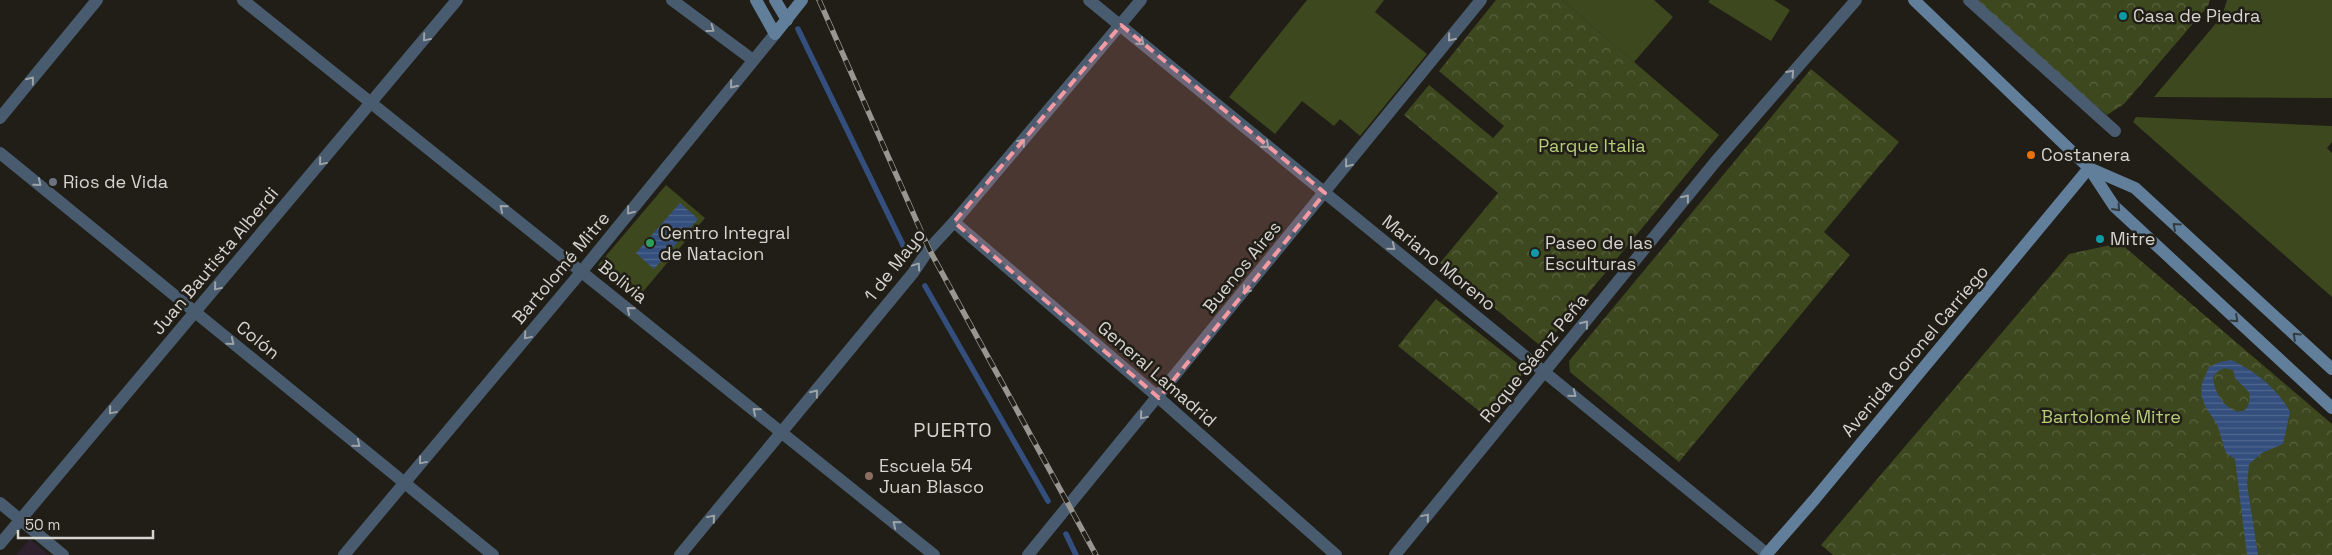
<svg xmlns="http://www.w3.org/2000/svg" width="2332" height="555" viewBox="0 0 2332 555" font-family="'Space Grotesk',sans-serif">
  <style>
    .education { fill: #2e202c }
    .grass { fill: #3e481f }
    .park { fill: url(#park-crowns) }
    .water { fill: url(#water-rules); fill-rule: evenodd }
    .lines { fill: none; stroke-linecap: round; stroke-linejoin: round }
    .stream { stroke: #344f7d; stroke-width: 5.5 }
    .street { stroke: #495b6e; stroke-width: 12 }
    .secondary { stroke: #617e9b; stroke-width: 12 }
    .rail-casing { stroke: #989690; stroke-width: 5.5 }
    .rail { stroke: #201e16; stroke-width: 4; stroke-dasharray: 11; stroke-linecap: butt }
    .oneway { stroke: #9da4a8 }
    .oneway2 { stroke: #343b3e }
    .marked { fill: #f49aa2; fill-opacity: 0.2; stroke: #f49aa2; stroke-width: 4; stroke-dasharray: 10 6; stroke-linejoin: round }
    .culture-dot { fill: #0f9aa8; stroke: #201e16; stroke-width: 2 }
    .food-dot { fill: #e8710a; stroke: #201e16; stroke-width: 2 }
    .worship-dot { fill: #6b7280; stroke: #201e16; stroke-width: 2 }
    .leisure-dot { fill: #2e9e5b; stroke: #201e16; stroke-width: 2 }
    .education-dot { fill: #8d6e63; stroke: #201e16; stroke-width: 2 }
    .labels { text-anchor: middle; stroke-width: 5; stroke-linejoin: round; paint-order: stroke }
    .poi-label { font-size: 18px; fill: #d5d4ce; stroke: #201e16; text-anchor: start }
    .park-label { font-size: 18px; fill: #b7cd77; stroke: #201e16 }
    .street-label { font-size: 18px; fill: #d5d4ce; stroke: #201e16 }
    .quarter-label { font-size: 20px; letter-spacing: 1px; fill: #d5d4ce; stroke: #201e16 }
  </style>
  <defs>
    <pattern id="park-crowns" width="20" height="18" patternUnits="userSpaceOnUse" patternTransform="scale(1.25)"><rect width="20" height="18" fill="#3e481f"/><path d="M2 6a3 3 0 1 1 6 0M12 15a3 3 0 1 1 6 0" fill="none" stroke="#59623e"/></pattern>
    <pattern id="water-rules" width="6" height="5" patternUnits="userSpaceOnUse" patternTransform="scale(1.25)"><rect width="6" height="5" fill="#344f7d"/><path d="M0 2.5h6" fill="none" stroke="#50678e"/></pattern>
  </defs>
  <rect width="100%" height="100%" fill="#201e16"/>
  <path class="education" d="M30,539L49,555H16Z"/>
  <g class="grass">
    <path d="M1307,0H1384L1375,12L1427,54L1360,136L1340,119L1334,126L1302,101L1275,134L1229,97Z"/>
    <path d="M1562,0H1654L1673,17L1634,62Z"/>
    <path d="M1710,0H1774L1790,10L1771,41L1708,2Z"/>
    <path d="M2227,0H2332V98L2154,97L2222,16Z"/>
    <path d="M2136,117L2332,126V142L2327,148L2332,153V297L2133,122Z"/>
    <path d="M666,185L705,218L636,300L598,268L599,264Z"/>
  </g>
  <g class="park">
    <path d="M1496,0H1562L1719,135L1543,348L1440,263L1498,193L1404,115L1429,85L1493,138L1504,126L1439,71Z"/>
    <path d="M1968,0H2210L2208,6L2124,104L2107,115Z"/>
    <path d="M1811,69L1899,142L1824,232L1850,255L1679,462L1570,372L1569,361Z"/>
    <path d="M2120,243L2332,424V555H1833L1821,545L2069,254Z"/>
    <path d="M1436,299L1517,363L1521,370V378L1489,419L1398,346Z"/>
  </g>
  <g class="water">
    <path d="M680,203L698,219L654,269L636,253Z"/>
    <path d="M2231,360C2254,370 2279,390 2290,412L2283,444L2262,453L2249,464L2247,484L2258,555H2247L2235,459L2226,453L2217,424L2206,408L2201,395L2202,383L2209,367L2220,362ZM2224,368L2233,370L2235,378L2249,392C2254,426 2217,412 2213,378L2217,372Z"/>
  </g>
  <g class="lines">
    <g class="stream">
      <path d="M798,29L905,249"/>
      <path d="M925,286L1048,501"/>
      <path d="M1066,534L1076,555"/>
    </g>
    <g class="street">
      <path d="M243,0L934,555"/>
      <path d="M672,0L753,60"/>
      <path d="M1089,0L1767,554"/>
      <path d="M1969,0L2115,131"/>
      <path d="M0,118L97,0"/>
      <path d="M0,153L493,555"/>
      <path d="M954,222L1159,398L1336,555"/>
      <path d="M0,503L63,555"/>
      <path d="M0,544L457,0"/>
      <path d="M344,555L582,271L775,34"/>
      <path d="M680,555L913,273L929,249L954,222L1141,0"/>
      <path d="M1028,555L1481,0"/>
      <path d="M1395,555L1716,161L1856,0"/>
    </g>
    <g class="secondary">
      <path d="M756,0L775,34L802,0"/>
      <path d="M775,0L787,20"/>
      <path d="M1914,0L2089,168L2114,206L2332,408"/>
      <path d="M2089,168L2135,188L2332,369"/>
      <path d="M1766,555L1814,500L2089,168"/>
    </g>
    <g class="rail-casing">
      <path id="rail" d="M819,0L929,249L1096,555"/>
    </g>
    <use href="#rail" class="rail"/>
  </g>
  <defs><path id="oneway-chevron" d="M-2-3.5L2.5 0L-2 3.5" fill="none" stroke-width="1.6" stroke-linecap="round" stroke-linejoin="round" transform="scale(1.25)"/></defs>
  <g class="oneway">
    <use href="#oneway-chevron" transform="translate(711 29) rotate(36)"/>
    <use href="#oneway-chevron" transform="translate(426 38) rotate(130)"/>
    <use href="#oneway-chevron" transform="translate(1451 38) rotate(129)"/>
    <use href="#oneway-chevron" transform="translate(1141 42) rotate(39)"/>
    <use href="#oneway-chevron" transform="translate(1791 73) rotate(-48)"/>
    <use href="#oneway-chevron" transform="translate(31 80) rotate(-51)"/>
    <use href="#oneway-chevron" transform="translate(733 85) rotate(129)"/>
    <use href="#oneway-chevron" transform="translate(1022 142) rotate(-50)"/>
    <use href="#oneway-chevron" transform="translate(1266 145) rotate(39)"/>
    <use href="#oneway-chevron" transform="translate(322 162) rotate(130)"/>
    <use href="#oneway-chevron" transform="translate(1348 164) rotate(129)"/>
    <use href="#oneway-chevron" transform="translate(38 183) rotate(39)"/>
    <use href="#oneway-chevron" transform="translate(1686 198) rotate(-51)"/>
    <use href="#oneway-chevron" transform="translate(503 208) rotate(-141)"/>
    <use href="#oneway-chevron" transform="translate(630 211) rotate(129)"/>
    <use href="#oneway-chevron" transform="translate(1392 247) rotate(39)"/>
    <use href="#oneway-chevron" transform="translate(917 266) rotate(-56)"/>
    <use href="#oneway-chevron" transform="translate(217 287) rotate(130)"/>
    <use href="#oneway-chevron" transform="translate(1246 290) rotate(129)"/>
    <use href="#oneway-chevron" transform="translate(630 310) rotate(-141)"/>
    <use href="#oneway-chevron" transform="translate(1585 324) rotate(-51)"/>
    <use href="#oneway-chevron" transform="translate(527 336) rotate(130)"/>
    <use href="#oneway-chevron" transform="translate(231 342) rotate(39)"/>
    <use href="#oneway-chevron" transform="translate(815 393) rotate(-51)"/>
    <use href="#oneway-chevron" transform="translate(1573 394) rotate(39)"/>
    <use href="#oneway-chevron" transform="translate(112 411) rotate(130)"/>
    <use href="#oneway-chevron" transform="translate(756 411) rotate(-141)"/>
    <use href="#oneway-chevron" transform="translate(1143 416) rotate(130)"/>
    <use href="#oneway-chevron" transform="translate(357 444) rotate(39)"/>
    <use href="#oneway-chevron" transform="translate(422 461) rotate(130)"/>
    <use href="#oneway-chevron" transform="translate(1426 517) rotate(-50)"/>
    <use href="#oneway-chevron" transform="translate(712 518) rotate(-50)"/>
    <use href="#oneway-chevron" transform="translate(896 524) rotate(-141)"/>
  </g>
  <g class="oneway2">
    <use href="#oneway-chevron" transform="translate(2117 208) rotate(48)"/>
    <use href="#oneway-chevron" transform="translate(2176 226) rotate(-138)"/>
    <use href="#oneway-chevron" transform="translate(2235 319) rotate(43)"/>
    <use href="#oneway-chevron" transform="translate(2296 336) rotate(-137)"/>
  </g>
  <path class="marked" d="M1121,25L1325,193L1159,398L954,222Z"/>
  <g class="culture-dot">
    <circle cx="2123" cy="16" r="5"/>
    <circle cx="2100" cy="239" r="5"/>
    <circle cx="1535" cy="253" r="5"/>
  </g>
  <circle class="food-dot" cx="2031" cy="155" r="5"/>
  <circle class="worship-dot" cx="53" cy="182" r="5"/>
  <circle class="leisure-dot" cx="650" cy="243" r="5"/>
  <circle class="education-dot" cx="869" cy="476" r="5"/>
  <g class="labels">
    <g class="poi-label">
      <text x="2133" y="22">Casa de Piedra</text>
      <text x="2041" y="161">Costanera</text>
      <text x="63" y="188">Rios de Vida</text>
      <text x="660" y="239">Centro Integral<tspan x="660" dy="21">de Natacion</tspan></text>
      <text x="2110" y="245">Mitre</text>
      <text x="1545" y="249">Paseo de las<tspan x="1545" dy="21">Esculturas</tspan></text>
      <text x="879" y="472">Escuela 54<tspan x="879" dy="21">Juan Blasco</tspan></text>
    </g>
    <g class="park-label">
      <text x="1592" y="152">Parque Italia</text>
      <text x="2111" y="423">Bartolomé Mitre</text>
    </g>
    <g class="street-label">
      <text transform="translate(215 261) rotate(-50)" y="6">Juan Bautista Alberdi</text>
      <text transform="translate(1439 263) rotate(39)" y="6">Mariano Moreno</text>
      <text transform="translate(895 265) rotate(-52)" y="6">1 de Mayo</text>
      <text transform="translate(1242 267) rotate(-51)" y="6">Buenos Aires</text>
      <text transform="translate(561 268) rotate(-50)" y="6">Bartolomé Mitre</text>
      <text transform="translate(623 282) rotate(39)" y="6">Bolivia</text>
      <text transform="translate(258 340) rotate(39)" y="6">Colón</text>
      <text transform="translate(1915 351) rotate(-50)" y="6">Avenida Coronel Carriego</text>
      <text transform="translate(1534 358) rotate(-51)" y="6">Roque Sáenz Peña</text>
      <text transform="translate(1157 374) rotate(41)" y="6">General Lamadrid</text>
    </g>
    <g class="quarter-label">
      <text x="953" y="437">PUERTO</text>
    </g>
  </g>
  <path d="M18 530v8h135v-8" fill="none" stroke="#d5d4ce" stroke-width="2.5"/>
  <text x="25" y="530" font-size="15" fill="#d5d4ce" stroke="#201e16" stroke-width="4" paint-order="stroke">50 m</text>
</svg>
